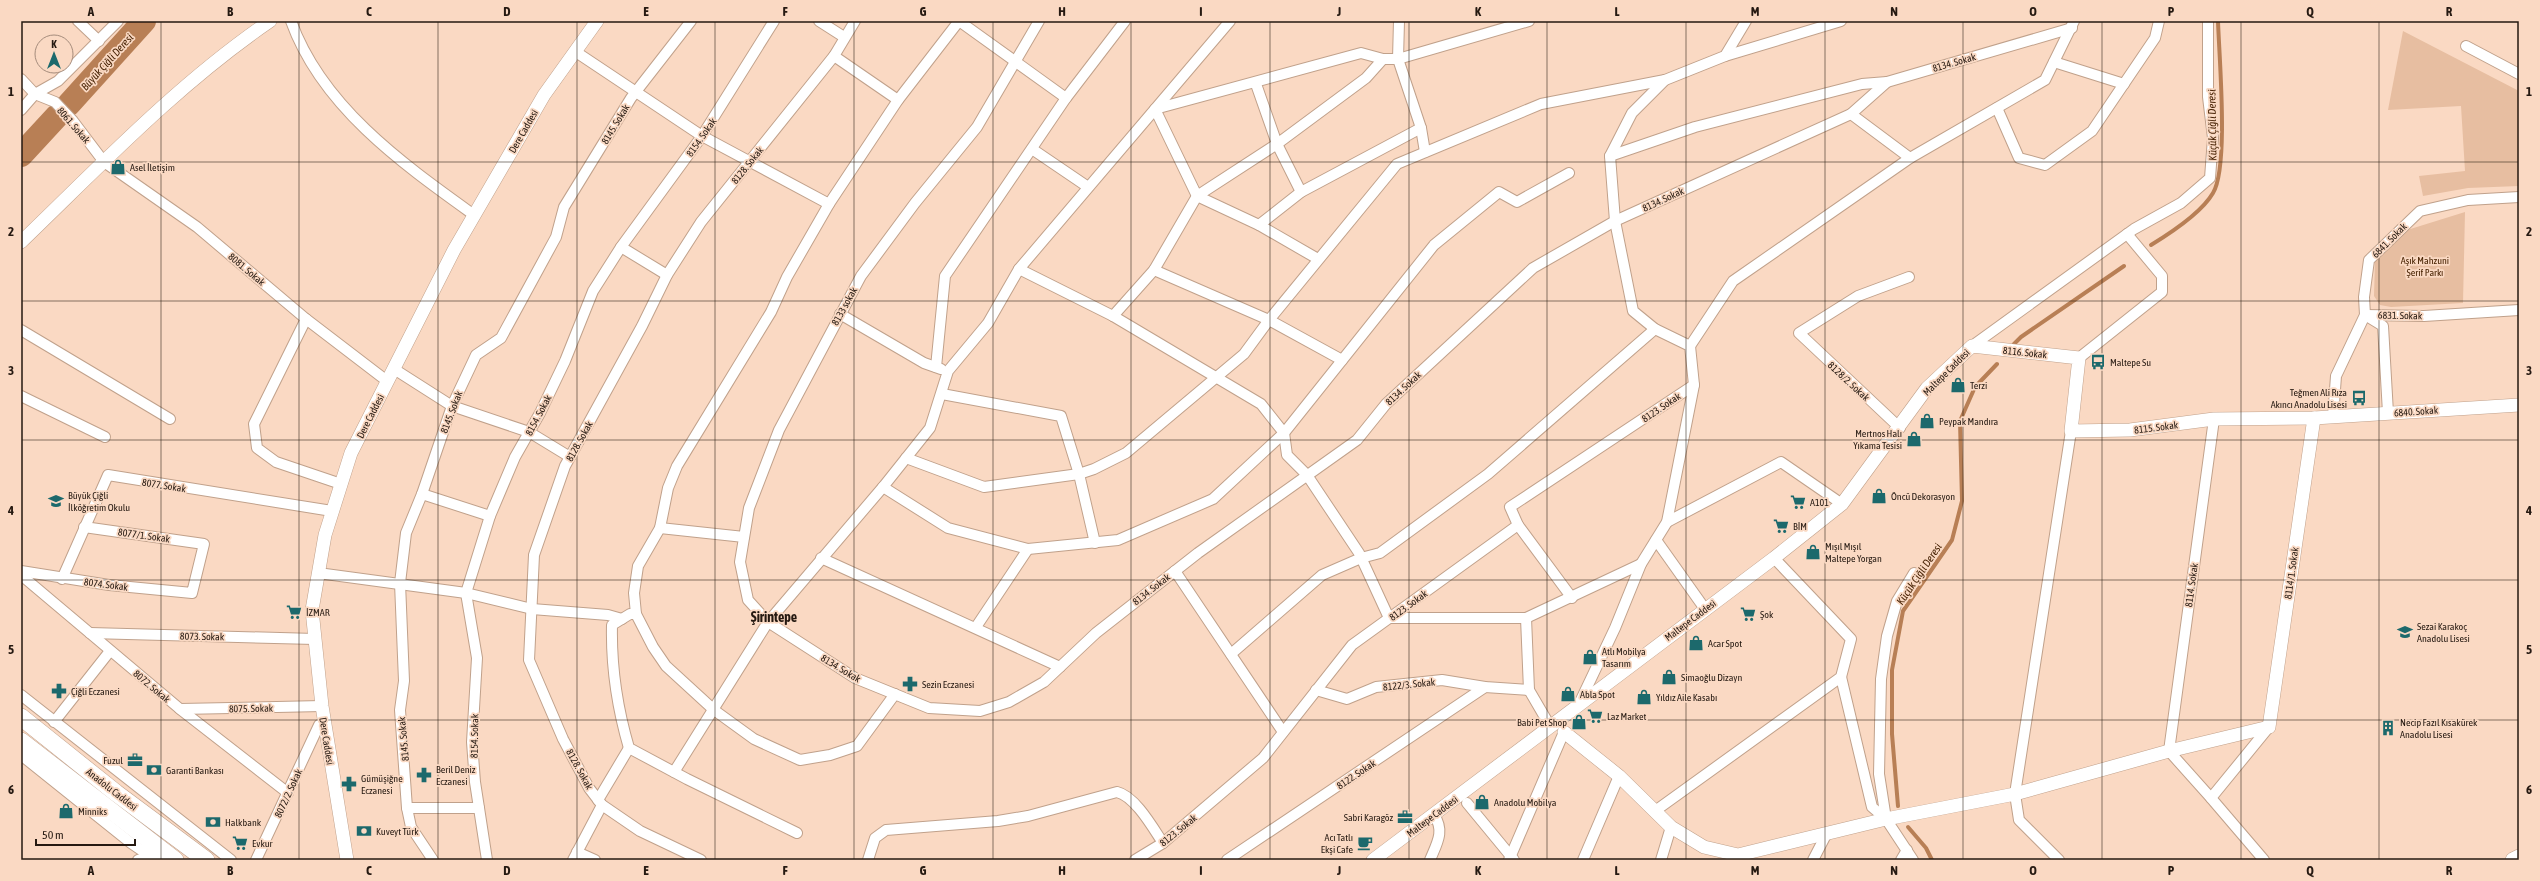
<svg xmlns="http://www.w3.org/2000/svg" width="2540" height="881" viewBox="0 0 2540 881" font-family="'Asap Condensed',sans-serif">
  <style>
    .green { fill: #e7bea1 }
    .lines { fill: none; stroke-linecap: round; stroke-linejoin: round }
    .stream { stroke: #b87f55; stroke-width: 4 }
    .river { stroke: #b87f55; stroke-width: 24 }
    .minor-casing { stroke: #c0a18b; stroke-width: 12 }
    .tertiary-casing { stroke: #c0a18b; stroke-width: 14 }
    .secondary-casing { stroke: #c0a18b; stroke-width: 16 }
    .trunk-casing { stroke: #c0a18b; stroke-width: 18 }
    .minor { stroke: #fff; stroke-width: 10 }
    .tertiary { stroke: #fff; stroke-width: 13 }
    .secondary { stroke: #fff; stroke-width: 15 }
    .trunk { stroke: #fff; stroke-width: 17 }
    .grid { fill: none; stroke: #251911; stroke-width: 1; stroke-opacity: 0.55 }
    .labels { text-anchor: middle; stroke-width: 3.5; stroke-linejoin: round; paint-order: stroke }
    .street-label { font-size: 10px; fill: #251911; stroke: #fad9c3 }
    .poi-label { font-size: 10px; fill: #251911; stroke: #fad9c3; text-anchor: start }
    .park-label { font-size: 10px; fill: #462100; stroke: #fad9c3 }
    .water-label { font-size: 11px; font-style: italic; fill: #441f00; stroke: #fad9c3 }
    .district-label { font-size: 14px; font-weight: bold; fill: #251911; stroke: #fad9c3 }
    .neatline { fill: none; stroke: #251911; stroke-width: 1.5 }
    .grid-label { font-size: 13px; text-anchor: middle; font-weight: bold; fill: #251911 }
  </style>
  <rect width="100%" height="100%" fill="#fad9c3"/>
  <g class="green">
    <path d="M2403,31L2519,91V186L2468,188L2423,196L2419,176L2465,171L2461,106L2388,110Z"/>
    <path d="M2465,212L2463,303L2391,307L2380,305L2374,296L2375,262L2404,231Z"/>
  </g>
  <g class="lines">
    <g class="stream">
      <path d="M2151,245C2169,234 2202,212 2213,193C2229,167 2219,56 2218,21"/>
      <path d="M2014,344L2021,337L2124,266"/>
      <path d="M1898,806L1892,734V670L1903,611L1952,540L1962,501L1960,421L1975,387L1997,364"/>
      <path d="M1908,827L1926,848L1932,860"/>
    </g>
    <g class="river">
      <path d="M69,104L144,21"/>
      <path d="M21,155L57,116"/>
    </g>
    <g class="minor-casing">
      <g id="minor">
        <path d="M78,21L99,41"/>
        <path d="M291,21C322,107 403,164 474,215"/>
        <path d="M819,21L844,37"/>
        <path d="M959,21L1066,98"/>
        <path d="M1039,21L977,127L915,203L861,276L779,430L749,508L740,562L748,600L768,622L855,678L929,708L980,711L1009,702L1044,682L1096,633L1198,553L1357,440L1386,404L1533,268L1615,221L1851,114L1887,82L2072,28"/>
        <path d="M1399,21L1398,59L1421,128L1425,152"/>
        <path d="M2466,46L2519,74"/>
        <path d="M576,52L702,136L829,204"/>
        <path d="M834,56L898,100"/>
        <path d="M1725,56L1841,21"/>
        <path d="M2054,62L2124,84"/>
        <path d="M21,79L35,94L55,102L73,121L104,162L197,227L306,319L387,381"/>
        <path d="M1256,84L1277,144L1301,192"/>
        <path d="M1997,108L2019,158L2045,165L2092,131L2155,38L2159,21"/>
        <path d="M21,110L35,94L58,81L118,21"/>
        <path d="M1851,114L1910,158"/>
        <path d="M1032,149L1088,187"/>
        <path d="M1610,156L1695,127L1862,84L1887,82"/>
        <path d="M1259,225L1301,192L1421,128"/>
        <path d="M621,247L667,275"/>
        <path d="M1318,259L1259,225L1197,196L1155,109L1361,53L1383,59H1398L1529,21"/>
        <path d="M1019,269L1113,316L1261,404L1284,433L1287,455L1307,475L1359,553L1389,618H1526L1529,690L1550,726"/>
        <path d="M1154,270L1269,320L1342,360"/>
        <path d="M840,314L924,363L941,369"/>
        <path d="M1113,316L1154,270L1197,196L1277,144L1366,78L1383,59"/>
        <path d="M306,319L254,424L257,448L276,462L341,484"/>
        <path d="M21,330L170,419"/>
        <path d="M1690,346L1733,281L1910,158L2045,80L2074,21"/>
        <path d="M1972,346L2134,229L2181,203L2210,178L2213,138L2208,97V21"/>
        <path d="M2079,358L2162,292V276L2127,234"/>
        <path d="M936,367L945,276L1066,98L1125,21"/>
        <path d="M394,369L452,406L529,432L570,457"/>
        <path d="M942,394L1061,416L1079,474L1095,543"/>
        <path d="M21,396L105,437"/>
        <path d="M2388,413L2383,326L2365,315L2364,297L2369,260L2420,211L2468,200L2519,197"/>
        <path d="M2333,417L2336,376L2365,315L2424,316L2519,310"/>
        <path d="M1900,428L1799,333L1858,296L1909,277"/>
        <path d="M906,458L984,487L1079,474L1094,469L1126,453L1244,354L1269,320L1397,164L1541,104L1665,80"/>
        <path d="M883,487L948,528L1028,549L1118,540L1213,499L1284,433L1434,245L1499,192L1517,202L1569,173"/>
        <path d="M422,494L490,516"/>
        <path d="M1667,522L1781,462L1842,504"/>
        <path d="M1518,525L1572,598"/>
        <path d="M660,528L744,537"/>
        <path d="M1656,540L1705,609"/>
        <path d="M821,558L1060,667"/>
        <path d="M21,571L109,585L192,593L204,544L84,527"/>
        <path d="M1175,571L1283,732"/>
        <path d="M318,573L466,593L532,609L608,615L622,619"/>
        <path d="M21,575L180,709L288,793"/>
        <path d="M62,579L108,475L332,511"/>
        <path d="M636,614H630L612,625C611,668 617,707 629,748L687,779L797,833"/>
        <path d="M1526,618L1641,564"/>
        <path d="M976,627L1028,549"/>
        <path d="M90,633L315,639"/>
        <path d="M1231,654L1322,575L1361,558L1380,553L1488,474L1655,329"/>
        <path d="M1841,677L1872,807L1886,819L1913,860"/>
        <path d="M1316,690L1347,699L1376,687L1442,680L1485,687L1529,690"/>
        <path d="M895,694L857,746L830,755L800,760L754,739L714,710L666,666L653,647L636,614L634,593L638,566L660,528L668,488L677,466L771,312L787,277L829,204L898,100L959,21"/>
        <path d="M21,695L231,860"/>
        <path d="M1579,704L1615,628L1641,564L1667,522L1694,385L1690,346L1655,329L1633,311L1615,221L1610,156L1632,113L1665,80L1725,56L1746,21"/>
        <path d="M180,709L322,706"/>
        <path d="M54,722L110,651"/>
        <path d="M21,755L131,843L156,860"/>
        <path d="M674,772L768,622L883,487L930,428L948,371L988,323L1019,269L1230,21"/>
        <path d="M2211,798L2169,751L2214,419"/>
        <path d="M598,800L629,748"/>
        <path d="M1467,803L1514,860"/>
        <path d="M407,808H479"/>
        <path d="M1655,811L1841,677L1851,639L1774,558"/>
        <path d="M1886,819L1879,774L1881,679L1887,636L1897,601L1914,573"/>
        <path d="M577,852L595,860"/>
        <path d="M138,860L150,856"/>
        <path d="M256,860L319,725"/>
        <path d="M433,860L411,827L407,808L400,710L404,681L400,583L406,533L422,494L452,406L476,355L501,338L556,237L564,207L631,98L691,21"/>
        <path d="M487,860L475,782L472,742L477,658L466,593L490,516L515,457L540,413L565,361L593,291L621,247L702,136L774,21"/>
        <path d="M573,860L602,805"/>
        <path d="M701,860L640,831L602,805L589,788L563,739L529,660L534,555L565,466L642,326L667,275L701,222L834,56L855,21"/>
        <path d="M868,860L875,838L886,830L998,821L1028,816L1117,792C1135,796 1153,828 1163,843"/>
        <path d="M1135,860L1163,843L1263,758L1352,645L1518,525L1510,507L1694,385"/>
        <path d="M1227,860L1485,687"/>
        <path d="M1430,860C1437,843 1445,831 1434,815"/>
        <path d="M1509,860L1564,732"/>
        <path d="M1583,860L1619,776"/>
        <path d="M1661,860L1671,827"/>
        <path d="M1813,860L1827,833"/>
        <path d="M1901,860L1907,850"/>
        <path d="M2059,860L2019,820L2015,794L2071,431"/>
        <path d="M2264,860L2211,798L2269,727"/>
      </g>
    </g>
    <g class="tertiary-casing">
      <g id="tertiary">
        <path d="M21,242C101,165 179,83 270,21"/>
        <path d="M1564,732L1619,776L1671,827L1704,847L1738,855L1886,819L2015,794L2169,751L2269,727L2314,418"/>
        <path d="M347,860L322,706L312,610L325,535L351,453L454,250L544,95L597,21"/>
        <path d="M1373,860L1774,558L1842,504L1927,388L1972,346L2079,358L2071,431L2130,430L2214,419L2314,418L2519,405"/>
      </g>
    </g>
    <g class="secondary-casing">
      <path id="secondary" d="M2513,860L2519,857"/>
    </g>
    <g class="trunk-casing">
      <g id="trunk">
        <path d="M21,717L116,793L206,860"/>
        <path d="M21,741L175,860"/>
      </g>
    </g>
    <use href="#minor" class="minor"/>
    <use href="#tertiary" class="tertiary"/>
    <use href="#secondary" class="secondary"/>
    <use href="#trunk" class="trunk"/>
  </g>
  <path class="grid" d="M161,21V860M299,21V860M438,21V860M577,21V860M715,21V860M854,21V860M993,21V860M1131,21V860M1270,21V860M1409,21V860M1547,21V860M1686,21V860M1825,21V860M1963,21V860M2102,21V860M2241,21V860M2379,21V860M21,162H2519M21,301H2519M21,440H2519M21,580H2519M21,720H2519"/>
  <defs>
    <g id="shop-bare" transform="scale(1.2)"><path d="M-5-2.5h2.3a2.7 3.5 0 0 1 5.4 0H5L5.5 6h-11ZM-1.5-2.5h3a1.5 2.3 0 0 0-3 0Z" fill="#1c696c" stroke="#fad9c3" stroke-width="2.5" paint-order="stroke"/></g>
    <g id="bus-bare" transform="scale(1.2)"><path d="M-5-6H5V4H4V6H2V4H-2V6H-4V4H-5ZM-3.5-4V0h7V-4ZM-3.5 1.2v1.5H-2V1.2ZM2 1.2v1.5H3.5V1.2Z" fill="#1c696c" stroke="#fad9c3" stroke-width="2.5" paint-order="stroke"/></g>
    <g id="school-bare" transform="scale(1.2)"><path d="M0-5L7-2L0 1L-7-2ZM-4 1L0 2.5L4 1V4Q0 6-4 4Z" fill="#1c696c" stroke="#fad9c3" stroke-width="2.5" paint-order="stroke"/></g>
    <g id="supermarket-bare" transform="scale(1.2)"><path d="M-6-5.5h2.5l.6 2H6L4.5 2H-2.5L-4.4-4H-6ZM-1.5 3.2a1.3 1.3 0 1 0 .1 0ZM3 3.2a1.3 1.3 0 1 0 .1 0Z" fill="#1c696c" stroke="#fad9c3" stroke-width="2.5" paint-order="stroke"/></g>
    <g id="pharmacy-bare" transform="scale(1.2)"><path d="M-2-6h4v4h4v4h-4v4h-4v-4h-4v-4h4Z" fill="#1c696c" stroke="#fad9c3" stroke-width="2.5" paint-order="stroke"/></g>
    <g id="building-bare" transform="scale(1.2)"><path d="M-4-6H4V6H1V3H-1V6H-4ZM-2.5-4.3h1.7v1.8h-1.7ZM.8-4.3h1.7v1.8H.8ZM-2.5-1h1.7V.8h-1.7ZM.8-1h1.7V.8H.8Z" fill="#1c696c" stroke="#fad9c3" stroke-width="2.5" paint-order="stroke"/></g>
    <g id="office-bare" transform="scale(1.2)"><path d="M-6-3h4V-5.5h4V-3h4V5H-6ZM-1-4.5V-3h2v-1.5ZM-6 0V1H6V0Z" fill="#1c696c" stroke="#fad9c3" stroke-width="2.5" paint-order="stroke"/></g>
    <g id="bank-bare" transform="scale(1.2)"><path d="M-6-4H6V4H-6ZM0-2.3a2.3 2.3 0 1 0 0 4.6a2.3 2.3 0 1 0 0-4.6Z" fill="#1c696c" stroke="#fad9c3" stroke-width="2.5" paint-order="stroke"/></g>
    <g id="cafe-bare" transform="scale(1.2)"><path d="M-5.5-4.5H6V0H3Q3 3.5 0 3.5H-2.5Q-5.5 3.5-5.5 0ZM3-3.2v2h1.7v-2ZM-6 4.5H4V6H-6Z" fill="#1c696c" stroke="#fad9c3" stroke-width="2.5" paint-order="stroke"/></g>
  </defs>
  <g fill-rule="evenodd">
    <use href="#shop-bare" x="118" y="167"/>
    <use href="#bus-bare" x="2098" y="362"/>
    <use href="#shop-bare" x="1958" y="385"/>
    <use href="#bus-bare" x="2359" y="398"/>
    <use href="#shop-bare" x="1927" y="421"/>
    <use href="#shop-bare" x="1914" y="439"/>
    <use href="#shop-bare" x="1879" y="496"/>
    <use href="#school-bare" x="56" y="501"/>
    <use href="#supermarket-bare" x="1798" y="502"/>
    <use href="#supermarket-bare" x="1781" y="526"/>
    <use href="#shop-bare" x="1813" y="552"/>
    <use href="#supermarket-bare" x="294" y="612"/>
    <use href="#supermarket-bare" x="1748" y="614"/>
    <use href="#school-bare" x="2405" y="632"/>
    <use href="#shop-bare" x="1696" y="643"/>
    <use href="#shop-bare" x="1590" y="657"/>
    <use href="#shop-bare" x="1669" y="677"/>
    <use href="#pharmacy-bare" x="910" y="684"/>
    <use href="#pharmacy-bare" x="59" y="691"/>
    <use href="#shop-bare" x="1568" y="694"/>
    <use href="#shop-bare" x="1644" y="697"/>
    <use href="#supermarket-bare" x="1595" y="716"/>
    <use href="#shop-bare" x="1579" y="722"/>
    <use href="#building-bare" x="2388" y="728"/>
    <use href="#office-bare" x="135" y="760"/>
    <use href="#bank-bare" x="154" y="770"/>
    <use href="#pharmacy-bare" x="424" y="775"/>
    <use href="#pharmacy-bare" x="349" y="784"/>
    <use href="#shop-bare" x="1482" y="802"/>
    <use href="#shop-bare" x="66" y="811"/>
    <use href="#office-bare" x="1405" y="817"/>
    <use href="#bank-bare" x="213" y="822"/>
    <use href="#bank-bare" x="364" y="831"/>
    <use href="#supermarket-bare" x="240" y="843"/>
    <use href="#cafe-bare" x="1365" y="843"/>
  </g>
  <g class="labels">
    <g class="street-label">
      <text transform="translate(1954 62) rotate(-16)" y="4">8134. Sokak</text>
      <text transform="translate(615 124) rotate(-59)" y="4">8145. Sokak</text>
      <text transform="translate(74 125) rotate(49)" y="4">8061. Sokak</text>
      <text transform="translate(523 131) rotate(-60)" y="4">Dere Caddesi</text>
      <text transform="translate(701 137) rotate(-55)" y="4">8154. Sokak</text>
      <text transform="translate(747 165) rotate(-51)" y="4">8128. Sokak</text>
      <text transform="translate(1663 199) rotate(-25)" y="4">8134. Sokak</text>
      <text transform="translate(2389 240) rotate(-45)" y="4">6841. Sokak</text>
      <text transform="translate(247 269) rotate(40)" y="4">8081. Sokak</text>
      <text transform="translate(844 306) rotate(-61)" y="4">8133 sokak</text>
      <text transform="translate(2400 315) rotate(1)" y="4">6831. Sokak</text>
      <text transform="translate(2025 352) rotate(6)" y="4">8116. Sokak</text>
      <text transform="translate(1946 372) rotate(-45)" y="4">Maltepe Caddesi</text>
      <text transform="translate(1849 381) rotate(43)" y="4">8128/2. Sokak</text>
      <text transform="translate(1403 388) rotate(-43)" y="4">8134. Sokak</text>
      <text transform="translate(1661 407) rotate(-34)" y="4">8123. Sokak</text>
      <text transform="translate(2416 411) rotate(-4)" y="4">6840. Sokak</text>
      <text transform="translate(451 412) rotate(-69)" y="4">8145. Sokak</text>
      <text transform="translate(538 415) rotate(-62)" y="4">8154. Sokak</text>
      <text transform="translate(370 416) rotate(-63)" y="4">Dere Caddesi</text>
      <text transform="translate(2156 427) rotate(-7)" y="4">8115. Sokak</text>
      <text transform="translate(579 441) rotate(-61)" y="4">8128. Sokak</text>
      <text transform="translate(164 485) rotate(9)" y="4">8077. Sokak</text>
      <text transform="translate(144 535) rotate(8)" y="4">8077/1. Sokak</text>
      <text transform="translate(2291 573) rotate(-82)" y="4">8114/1. Sokak</text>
      <text transform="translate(106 584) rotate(7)" y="4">8074. Sokak</text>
      <text transform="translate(2191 585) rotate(-82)" y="4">8114. Sokak</text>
      <text transform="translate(1151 589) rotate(-38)" y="4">8134. Sokak</text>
      <text transform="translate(1408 605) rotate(-36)" y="4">8123. Sokak</text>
      <text transform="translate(1690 620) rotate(-37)" y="4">Maltepe Caddesi</text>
      <text transform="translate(202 636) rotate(1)" y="4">8073. Sokak</text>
      <text transform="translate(841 668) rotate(31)" y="4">8134. Sokak</text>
      <text transform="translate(1409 684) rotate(-6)" y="4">8122/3. Sokak</text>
      <text transform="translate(152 686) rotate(40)" y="4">8072. Sokak</text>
      <text transform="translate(251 708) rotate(-1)" y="4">8075. Sokak</text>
      <text transform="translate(474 736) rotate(-89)" y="4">8154. Sokak</text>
      <text transform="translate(403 739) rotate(-95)" y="4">8145. Sokak</text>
      <text transform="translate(327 741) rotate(81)" y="4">Dere Caddesi</text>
      <text transform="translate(580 769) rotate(61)" y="4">8128. Sokak</text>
      <text transform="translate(1356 774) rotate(-34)" y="4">8122. Sokak</text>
      <text transform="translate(112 789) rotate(38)" y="4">Anadolu Caddesi</text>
      <text transform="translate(288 793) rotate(-65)" y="4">8072/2. Sokak</text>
      <text transform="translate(1432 816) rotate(-37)" y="4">Maltepe Caddesi</text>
      <text transform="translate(1178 830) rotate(-39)" y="4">8123. Sokak</text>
    </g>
    <g class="poi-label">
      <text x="130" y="171">Asel İletişim</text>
      <text x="2110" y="366">Maltepe Su</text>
      <text x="1970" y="389">Terzi</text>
      <text x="2347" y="396" text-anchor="end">Teğmen Ali Rıza<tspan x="2347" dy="12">Akıncı Anadolu Lisesi</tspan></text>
      <text x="1939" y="425">Peypak Mandıra</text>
      <text x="1902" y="437" text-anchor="end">Mertnos Halı<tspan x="1902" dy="12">Yıkama Tesisi</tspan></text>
      <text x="68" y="499">Büyük Çiğli<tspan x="68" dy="12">İlköğretim Okulu</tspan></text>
      <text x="1891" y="500">Öncü Dekorasyon</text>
      <text x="1810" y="506">A101</text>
      <text x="1793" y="530">BİM</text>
      <text x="1825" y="550">Mışıl Mışıl<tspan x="1825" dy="12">Maltepe Yorgan</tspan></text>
      <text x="306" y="616">İZMAR</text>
      <text x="1760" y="618">Şok</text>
      <text x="2417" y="630">Sezai Karakoç<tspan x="2417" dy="12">Anadolu Lisesi</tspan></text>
      <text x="1708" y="647">Acar Spot</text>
      <text x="1602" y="655">Atlı Mobilya<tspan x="1602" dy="12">Tasarım</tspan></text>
      <text x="1681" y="681">Simaoğlu Dizayn</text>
      <text x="922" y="688">Sezin Eczanesi</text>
      <text x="71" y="695">Çiğli Eczanesi</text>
      <text x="1580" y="698">Abla Spot</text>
      <text x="1656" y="701">Yıldız Aile Kasabı</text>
      <text x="1607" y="720">Laz Market</text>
      <text x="1567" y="726" text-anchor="end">Babi Pet Shop</text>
      <text x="2400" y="726">Necip Fazıl Kısakürek<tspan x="2400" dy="12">Anadolu Lisesi</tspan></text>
      <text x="123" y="764" text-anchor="end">Fuzul</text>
      <text x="436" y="773">Beril Deniz<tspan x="436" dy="12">Eczanesi</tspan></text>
      <text x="166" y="774">Garanti Bankası</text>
      <text x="361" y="782">Gümüşiğne<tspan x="361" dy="12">Eczanesi</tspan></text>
      <text x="1494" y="806">Anadolu Mobilya</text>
      <text x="78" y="815">Minniks</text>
      <text x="1393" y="821" text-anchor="end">Sabri Karagöz</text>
      <text x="225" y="826">Halkbank</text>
      <text x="376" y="835">Kuveyt Türk</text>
      <text x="1353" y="841" text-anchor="end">Acı Tatlı<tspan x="1353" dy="12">Ekşi Cafe</tspan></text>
      <text x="252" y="847">Evkur</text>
    </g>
    <g class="park-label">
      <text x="2425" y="264">Aşık Mahzuni<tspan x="2425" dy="12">Şerif Parkı</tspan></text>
    </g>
    <g class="water-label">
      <text transform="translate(107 62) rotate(-48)" y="4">Büyük Çiğli Deresi</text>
      <text transform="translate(2212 125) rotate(-91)" y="4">Küçük Çiğli Deresi</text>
      <text transform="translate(1919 574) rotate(-56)" y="4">Küçük Çiğli Deresi</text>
    </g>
    <g class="district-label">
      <text x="774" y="622">Şirintepe</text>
    </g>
  </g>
  <rect width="2540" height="881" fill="none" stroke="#fad9c3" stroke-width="44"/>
  <g transform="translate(54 54)"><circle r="19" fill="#fad9c3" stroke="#a58c7c"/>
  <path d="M0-3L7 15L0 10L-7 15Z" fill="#1c696c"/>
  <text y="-6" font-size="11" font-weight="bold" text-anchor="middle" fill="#251911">K</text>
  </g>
  <path d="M36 839v6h99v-6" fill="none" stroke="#251911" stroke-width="2"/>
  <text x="42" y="839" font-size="12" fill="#251911" stroke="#fad9c3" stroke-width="3" paint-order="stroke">50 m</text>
  <rect x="22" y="22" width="2496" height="837" class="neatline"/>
  <g class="grid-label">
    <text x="91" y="16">A</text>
    <text x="230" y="16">B</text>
    <text x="369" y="16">C</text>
    <text x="507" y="16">D</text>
    <text x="646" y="16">E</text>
    <text x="785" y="16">F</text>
    <text x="923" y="16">G</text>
    <text x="1062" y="16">H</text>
    <text x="1201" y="16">I</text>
    <text x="1339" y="16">J</text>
    <text x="1478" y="16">K</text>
    <text x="1617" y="16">L</text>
    <text x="1755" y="16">M</text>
    <text x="1894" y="16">N</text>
    <text x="2033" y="16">O</text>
    <text x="2171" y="16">P</text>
    <text x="2310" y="16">Q</text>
    <text x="2449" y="16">R</text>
    <text x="11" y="96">1</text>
    <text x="2529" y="96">1</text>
    <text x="11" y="236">2</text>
    <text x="2529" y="236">2</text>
    <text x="11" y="375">3</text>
    <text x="2529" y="375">3</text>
    <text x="11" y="515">4</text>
    <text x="2529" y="515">4</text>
    <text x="11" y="654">5</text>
    <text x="2529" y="654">5</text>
    <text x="11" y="794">6</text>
    <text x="2529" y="794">6</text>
    <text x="91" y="875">A</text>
    <text x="230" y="875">B</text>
    <text x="369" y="875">C</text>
    <text x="507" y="875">D</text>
    <text x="646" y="875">E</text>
    <text x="785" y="875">F</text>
    <text x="923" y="875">G</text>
    <text x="1062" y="875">H</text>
    <text x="1201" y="875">I</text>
    <text x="1339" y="875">J</text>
    <text x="1478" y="875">K</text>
    <text x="1617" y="875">L</text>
    <text x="1755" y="875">M</text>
    <text x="1894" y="875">N</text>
    <text x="2033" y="875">O</text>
    <text x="2171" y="875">P</text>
    <text x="2310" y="875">Q</text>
    <text x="2449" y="875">R</text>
  </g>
</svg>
